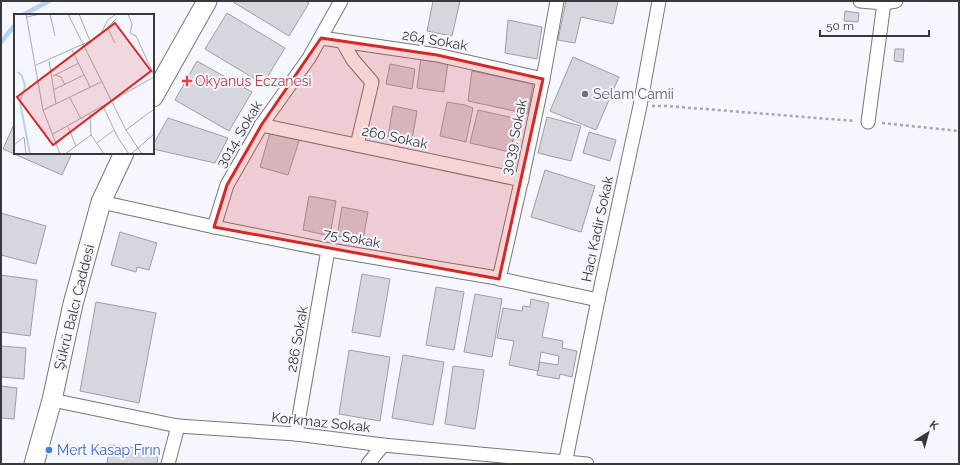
<svg xmlns="http://www.w3.org/2000/svg" width="960" height="465" viewBox="0 0 960 465" font-family="Raleway,sans-serif">
  <style>
    .lines { fill: none; stroke-linecap: round; stroke-linejoin: round }
    .stream { stroke: #b3d3f2; stroke-width: 4.5 }
    .building { fill: #d6d7de; stroke: #9e9fa6 }
    .street-casing { stroke: #77787e; stroke-width: 15 }
    .secondary-casing { stroke: #77787e; stroke-width: 21 }
    .path { stroke: #a6a6ac; stroke-width: 2.5; stroke-dasharray: 3 3; stroke-linecap: butt }
    .street { stroke: #fff; stroke-width: 13 }
    .secondary { stroke: #fff; stroke-width: 19 }
    .marked { fill: #d62828; fill-opacity: 0.2; stroke: #d62828; stroke-width: 3; stroke-linejoin: round }
    .health-dot { fill: #e0444e; stroke: #f6f6fe; stroke-width: 1.5 }
    .worship-dot { fill: #6b7280; stroke: #f6f6fe; stroke-width: 1.5 }
    .shop-dot { fill: #3f7fe0; stroke: #f6f6fe; stroke-width: 1.5 }
    .labels { text-anchor: middle; stroke-width: 4; stroke-linejoin: round; paint-order: stroke }
    .street-label { font-size: 14px; fill: #39393c; stroke: #f6f6fe }
    .health-label { font-size: 14px; fill: #be3a42; stroke: #f6f6fe; text-anchor: start }
    .worship-label { font-size: 14px; fill: #5b616d; stroke: #f6f6fe; text-anchor: start }
    .shop-label { font-size: 14px; fill: #366cbe; stroke: #f6f6fe; text-anchor: start }
    .inset-river { fill: none; stroke: #b3d3f2; stroke-width: 2 }
    .inset-road { fill: none; stroke: #aaaab0; stroke-width: 1 }
    .view { fill: #d62828; fill-opacity: 0.15; stroke: #d62828; stroke-width: 2 }
    .inset-edge { fill: none; stroke: #39393c; stroke-width: 2 }
  </style>
  <rect width="100%" height="100%" fill="#f6f6fe"/>
  <g class="lines">
    <g class="stream">
      <path d="M23,15L49,1"/>
      <path d="M1,42L15,25"/>
    </g>
  </g>
  <g class="building">
    <path d="M234,1H305L309,3L289,36L233,2Z"/>
    <path d="M433,1H460L452,36L427,31Z"/>
    <path d="M566,1H618L613,24L581,17L575,43L558,40Z"/>
    <path d="M845,11L859,13L858,22L844,21Z"/>
    <path d="M227,13L285,48L263,84L205,49Z"/>
    <path d="M508,20L542,27L537,59L505,53Z"/>
    <path d="M895,49H904L903,62L894,61Z"/>
    <path d="M421,57L448,62L444,92L417,88Z"/>
    <path d="M573,57L619,77L596,130L550,111Z"/>
    <path d="M197,61L252,92L229,131L175,100Z"/>
    <path d="M390,64L415,69L412,89L386,84Z"/>
    <path d="M472,71L533,84L528,114L468,101Z"/>
    <path d="M447,102L465,105L473,108L466,142L440,136Z"/>
    <path d="M393,106L417,111L412,140L388,137Z"/>
    <path d="M478,110L518,119L510,152L470,143Z"/>
    <path d="M547,117L581,126L571,161L538,153Z"/>
    <path d="M168,118L228,138L215,163L153,149V145Z"/>
    <path d="M15,122V153H72L62,175L3,149Z"/>
    <path d="M271,129L300,138L288,175L260,167Z"/>
    <path d="M589,132L616,140L610,161L583,153Z"/>
    <path d="M545,170L595,186L581,232L531,217Z"/>
    <path d="M309,196L336,201L330,236L303,230Z"/>
    <path d="M342,207L368,212L363,240L337,236Z"/>
    <path d="M1,213L46,226L36,264L1,255Z"/>
    <path d="M120,232L157,243L149,270L137,267L136,272L111,265Z"/>
    <path d="M362,274L390,279L380,337L352,332Z"/>
    <path d="M1,275L37,280L30,336L1,332Z"/>
    <path d="M436,287L464,292L454,350L426,345Z"/>
    <path d="M475,294L502,299L492,357L464,352Z"/>
    <path d="M531,299L549,303L542,337L563,341L562,348L577,351L572,377L560,374L559,379L537,375L540,362L558,365L559,356L541,352L538,371L509,365L514,341L497,338L503,308L522,311L523,306L530,307Z"/>
    <path d="M96,302L156,313L139,403L80,391Z"/>
    <path d="M1,346L26,348L24,379L1,377Z"/>
    <path d="M349,350L390,357L380,421L339,414Z"/>
    <path d="M403,355L444,362L433,425L392,418Z"/>
    <path d="M453,366L484,370L475,429L445,424Z"/>
    <path d="M1,386L17,388L14,419L1,418Z"/>
    <path d="M109,445L159,450L157,464H107Z"/>
  </g>
  <g class="lines">
    <g class="street-casing">
      <g id="street">
        <path d="M860,1L884,3L896,1"/>
        <path d="M321,38L437,55L543,79"/>
        <path d="M342,41L353,60L372,82L357,145"/>
        <path d="M868,122L884,3"/>
        <path d="M261,125L522,180"/>
        <path d="M101,202L205,225L324,249L491,277L598,300"/>
        <path d="M214,227L227,185L262,124L309,58L341,1"/>
        <path d="M499,279L524,169L543,79L557,1"/>
        <path d="M52,400L178,426L296,434L383,445L587,464"/>
        <path d="M296,434L328,250"/>
        <path d="M168,464L178,426"/>
        <path d="M368,464L383,445"/>
        <path d="M565,464L598,300L640,106L659,1"/>
      </g>
    </g>
    <g class="secondary-casing">
      <g id="secondary">
        <path d="M153,97L207,1"/>
        <path d="M34,464L52,400L73,304L101,202L124,153"/>
      </g>
    </g>
    <g class="path">
      <path d="M652,106H667L855,121"/>
      <path d="M882,123L959,131"/>
    </g>
    <use href="#street" class="street"/>
    <use href="#secondary" class="secondary"/>
  </g>
  <path class="marked" d="M321,38L437,55L543,79L499,279L214,227L227,185L262,124Z"/>
  <path class="health-dot" d="M185 75h4v4h4v4h-4v4h-4v-4h-4v-4h4z"/>
  <circle class="worship-dot" cx="585" cy="94" r="4"/>
  <circle class="shop-dot" cx="49" cy="450" r="4"/>
  <g class="labels">
    <g class="street-label">
      <text transform="translate(435 40) rotate(10)" y="5">264 Sokak</text>
      <text transform="translate(239 134) rotate(-59)" y="5">3014. Sokak</text>
      <text transform="translate(395 137) rotate(12)" y="5">260 Sokak</text>
      <text transform="translate(514 137) rotate(-78)" y="5">3039. Sokak</text>
      <text transform="translate(597 229) rotate(-78)" y="5">Hacı Kadir Sokak</text>
      <text transform="translate(352 238) rotate(10)" y="5">75 Sokak</text>
      <text transform="translate(74 307) rotate(-76)" y="5">Şükrü Balcı Caddesi</text>
      <text transform="translate(297 339) rotate(-80)" y="5">286 Sokak</text>
      <text transform="translate(321 422) rotate(6)" y="5">Korkmaz Sokak</text>
    </g>
    <g class="health-label">
      <text x="195" y="86">Okyanus Eczanesi</text>
    </g>
    <g class="worship-label">
      <text x="593" y="99">Selam Camii</text>
    </g>
    <g class="shop-label">
      <text x="57" y="455">Mert Kasap Fırın</text>
    </g>
  </g>
  <g transform="translate(14 14)">
    <rect width="140" height="140" fill="#f6f6fe"/>
    <path class="inset-river" d="M4,58L8,62L11,72L6,88L16,140"/>
    <path class="inset-road" d="M12,0L29,96L46,140M36,0L41,22M54,0L112,116L128,140M65,0L76,27M114,0L118,10L116,19L122,22L140,61M13,3L26,0M94,15L101,29M88,19L102,5M58,36L76,73M35,47L42,90M22,51L76,27L87,19L94,6L102,0M41,61L47,63L51,71M39,62L65,49M39,76L70,61M56,84L67,105M89,92L104,124L115,140M29,96L87,68M76,100L77,121L90,140M54,113L62,132M112,116L140,95M39,120L140,63M83,129L100,116M0,131L10,123L12,140M51,140L77,121M117,140L140,120"/>
    <path class="view" d="M101,9L137,57L39,131L3,83Z"/>
    <rect width="140" height="140" class="inset-edge"/>
  </g>
  <rect width="960" height="465" fill="none" stroke="#39393c" stroke-width="4"/>
  <g transform="translate(928 433) rotate(37)" stroke="#f6f6fe" stroke-width="3" paint-order="stroke">
  <path d="M0-3L7 15L0 10L-7 15Z" fill="#39393c"/>
  <text y="-6" font-size="11" font-weight="bold" text-anchor="middle" fill="#39393c">K</text>
  </g>
  <path d="M820 30v6h109v-6" fill="none" stroke="#39393c" stroke-width="2"/>
  <text x="826" y="30" font-size="12" fill="#39393c" stroke="#f6f6fe" stroke-width="3" paint-order="stroke">50 m</text>
</svg>
